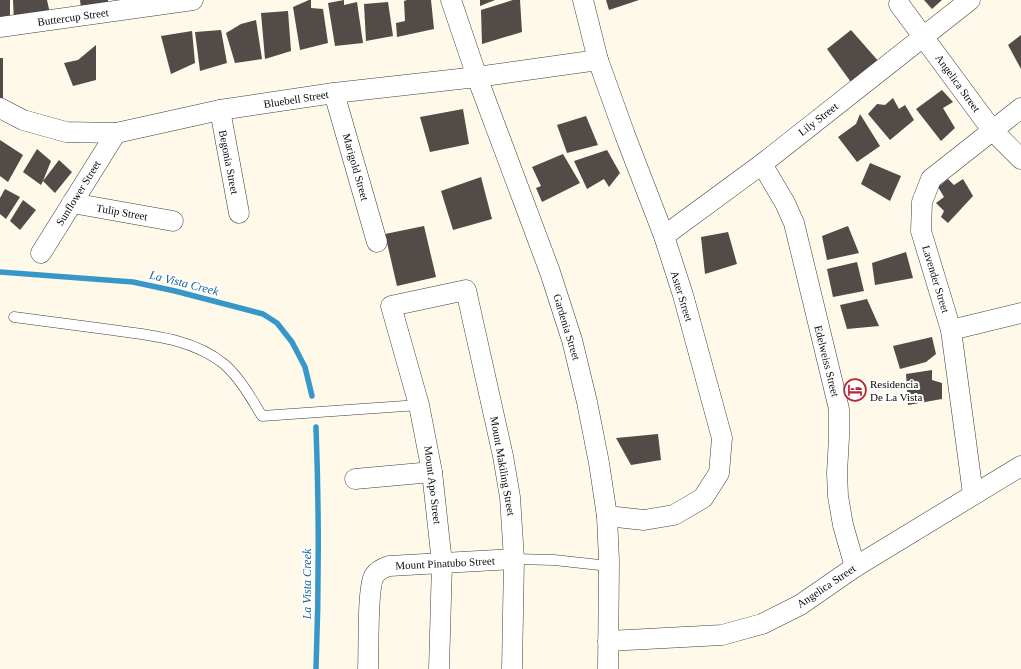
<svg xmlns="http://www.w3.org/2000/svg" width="1021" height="669" viewBox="0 0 1021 669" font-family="'Times New Roman',serif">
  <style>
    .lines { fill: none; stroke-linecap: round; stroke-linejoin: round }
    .stream { stroke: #3897c9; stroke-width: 5.5 }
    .building { fill: #534b47 }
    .lane-casing { stroke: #3d3d3d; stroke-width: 11 }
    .street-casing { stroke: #3d3d3d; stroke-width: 21 }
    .lane { stroke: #fff; stroke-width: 10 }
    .street { stroke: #fff; stroke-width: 20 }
    .labels { text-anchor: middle; stroke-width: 4; stroke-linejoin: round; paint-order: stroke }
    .street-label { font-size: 11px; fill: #0a0a0a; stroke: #fff }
    .poi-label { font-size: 11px; fill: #0a0a0a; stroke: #fff; text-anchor: start }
    .water-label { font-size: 12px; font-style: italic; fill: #196797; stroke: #fff }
  </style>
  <rect width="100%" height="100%" fill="#fef9e8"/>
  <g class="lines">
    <g class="stream">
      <path d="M0,272L133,282L175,291L263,314L277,323L292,342L305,367L312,396"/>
      <path d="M316,427C319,508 319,589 316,669"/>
    </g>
  </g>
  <g class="building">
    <path d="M0,0H10V23L0,24Z"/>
    <path d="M13,0H47L51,18L14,23Z"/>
    <path d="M80,0H108V5L81,8Z"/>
    <path d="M309,0H311V8L323,9L328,43L300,50L293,7Z"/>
    <path d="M344,0V5L357,2L363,43L335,46L328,3Z"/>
    <path d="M407,0H431L434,29L397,37L396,23L405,21L404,1Z"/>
    <path d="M480,0H495L480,6Z"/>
    <path d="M513,0H520L522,32L482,44L481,10Z"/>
    <path d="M606,0H639L609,10Z"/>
    <path d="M924,0H942L932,9Z"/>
    <path d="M388,2L393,36L366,41L364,4Z"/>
    <path d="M288,11L291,51L265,59L261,13Z"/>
    <path d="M256,20L262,59L235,63L226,33L241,24Z"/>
    <path d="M221,30L227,63L200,71L195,32Z"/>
    <path d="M851,30L880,63L853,85L827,49Z"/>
    <path d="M192,31L195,63L171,74L161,36Z"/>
    <path d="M1021,35V69L1008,45Z"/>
    <path d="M96,45V80L73,86L64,63L78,60Z"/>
    <path d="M0,58H3V103L0,102Z"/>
    <path d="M942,90L953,102L943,108L955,128L941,141L916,109Z"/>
    <path d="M893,98L899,109L905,105L914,120L890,140L868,114L877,104L885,105Z"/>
    <path d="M463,109L469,144L430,152L420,117Z"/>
    <path d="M860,114L880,146L857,162L838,137L856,124Z"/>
    <path d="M586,116L598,145L567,153L557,125Z"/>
    <path d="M0,140L23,155L8,182L0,176Z"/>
    <path d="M37,149L51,161L43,181L59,160L72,172L55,193L43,181L41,185L23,172Z"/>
    <path d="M607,150L620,173L609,187L604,179L587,189L574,161Z"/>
    <path d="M563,154L580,183L542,202L536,188L541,186L532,167Z"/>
    <path d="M870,163L901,176L890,201L861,184Z"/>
    <path d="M481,177L492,219L453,230L441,191Z"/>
    <path d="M948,179L954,185L963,179L973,196L948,223L941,217L944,211L936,203L944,197L938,187Z"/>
    <path d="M5,189L20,197L6,219L0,214V198Z"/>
    <path d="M23,200L36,210L20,230L10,221Z"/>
    <path d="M424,226L436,277L397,286L385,234Z"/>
    <path d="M848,226L859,253L827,260L822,236Z"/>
    <path d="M728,232L737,264L705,274L701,237Z"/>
    <path d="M906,252L913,278L875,285L872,263Z"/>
    <path d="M857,262L864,291L833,297L827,269Z"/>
    <path d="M867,299L879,326L847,329L840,305Z"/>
    <path d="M932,337L936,354L926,362L900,369L893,346Z"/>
    <path d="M932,370V380L942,383V399L908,405L906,374Z"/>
    <path d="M658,434L661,460L631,465L616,438Z"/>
  </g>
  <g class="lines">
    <g class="lane-casing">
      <g id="lane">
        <path d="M14,317C44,321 75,325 105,329C146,335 191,337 224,364C240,378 251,398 262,416L419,405"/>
        <path d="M514,559L554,560L609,566"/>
      </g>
    </g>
    <g class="street-casing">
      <g id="street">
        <path d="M451,0L477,77L550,272L572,340L587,402L599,463L607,516L609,561L608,669"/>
        <path d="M583,0L598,60L625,135L664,236L683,295L722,438L719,473L703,498L674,515L644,520L607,516"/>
        <path d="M899,4L992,130L1021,159"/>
        <path d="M0,27L193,0"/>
        <path d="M334,93L377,242"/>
        <path d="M0,108L23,120L66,132L116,133L220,110L334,93L477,77L598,60"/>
        <path d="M220,110L239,213"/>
        <path d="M762,164L785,203L794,223L839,409V437L837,473L838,496L843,525L855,567"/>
        <path d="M72,203L173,221"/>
        <path d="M664,236L762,164L970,0"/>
        <path d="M41,253L116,133"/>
        <path d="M951,330L1021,313"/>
        <path d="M355,479L432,472"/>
        <path d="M973,494L951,330L921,231L922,202L931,179L1021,108"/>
        <path d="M608,641L722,635L762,624L800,605L855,567L1021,466"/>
        <path d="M368,669C369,651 367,589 374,576C377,571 383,568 389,566L514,559"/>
        <path d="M439,669L442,563L432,472L419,405L391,306L466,290L503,456L510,497L514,559L512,669"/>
      </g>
    </g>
    <use href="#lane" class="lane"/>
    <use href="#street" class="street"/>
  </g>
  <defs>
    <g id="hotel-ring" transform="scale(1.15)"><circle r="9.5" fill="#fff" stroke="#b52836" stroke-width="1.5"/><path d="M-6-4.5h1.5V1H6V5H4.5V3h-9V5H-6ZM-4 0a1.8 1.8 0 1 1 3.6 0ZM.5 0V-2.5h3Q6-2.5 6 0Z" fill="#b52836"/></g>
  </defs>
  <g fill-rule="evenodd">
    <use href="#hotel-ring" x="855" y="390"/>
  </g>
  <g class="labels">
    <g class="street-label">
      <text transform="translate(73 17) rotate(-8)" y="4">Buttercup Street</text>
      <text transform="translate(958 83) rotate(54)" y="4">Angelica Street</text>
      <text transform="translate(296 99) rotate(-9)" y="4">Bluebell Street</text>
      <text transform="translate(818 119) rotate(-38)" y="4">Lily Street</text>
      <text transform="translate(229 162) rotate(79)" y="4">Begonia Street</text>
      <text transform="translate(356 167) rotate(74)" y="4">Marigold Street</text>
      <text transform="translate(78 193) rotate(-58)" y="4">Sunflower Street</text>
      <text transform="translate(122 212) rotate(10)" y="4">Tulip Street</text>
      <text transform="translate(936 279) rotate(73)" y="4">Lavender Street</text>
      <text transform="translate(682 296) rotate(73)" y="4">Aster Street</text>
      <text transform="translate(567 327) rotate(73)" y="4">Gardenia Street</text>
      <text transform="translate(827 361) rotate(76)" y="4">Edelweiss Street</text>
      <text transform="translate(503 466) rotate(80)" y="4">Mount Makiling Street</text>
      <text transform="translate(433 485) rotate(83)" y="4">Mount Apo Street</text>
      <text transform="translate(445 563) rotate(-3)" y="4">Mount Pinatubo Street</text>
      <text transform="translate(826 586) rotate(-34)" y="4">Angelica Street</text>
    </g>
    <g class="poi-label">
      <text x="870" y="388">Residencia<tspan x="870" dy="13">De La Vista</tspan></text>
    </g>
    <g class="water-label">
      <text transform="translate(184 283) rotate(14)" y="4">La Vista Creek</text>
      <text transform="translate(307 584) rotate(-90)" y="4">La Vista Creek</text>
    </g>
  </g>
</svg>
